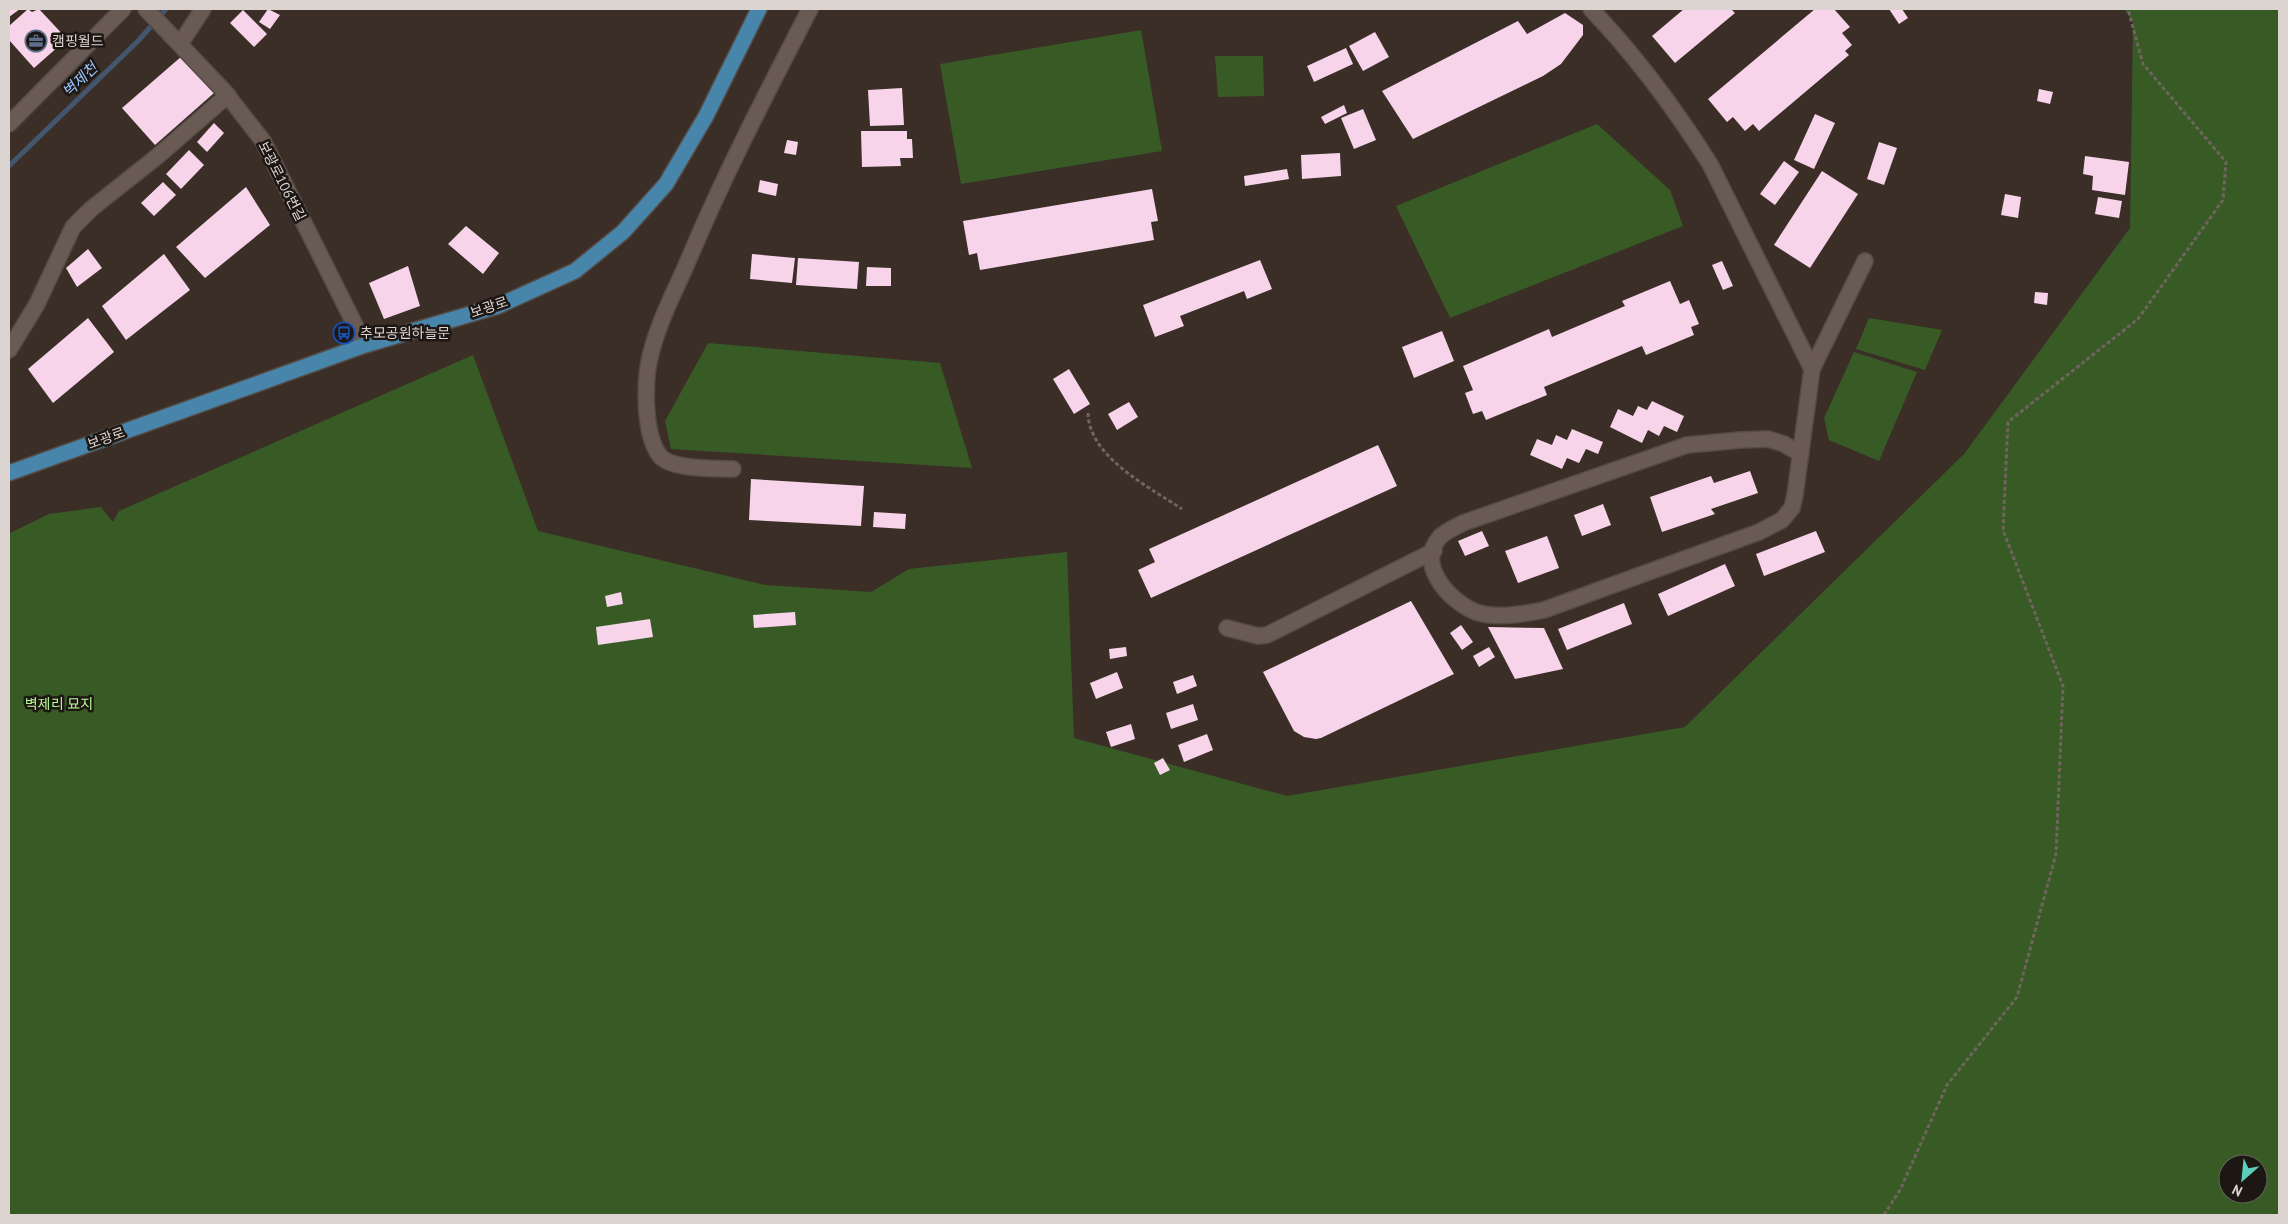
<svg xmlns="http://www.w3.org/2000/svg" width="2288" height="1224" viewBox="0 0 2288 1224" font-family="'PT Sans','Noto Sans KR',sans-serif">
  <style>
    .green { fill: #385b26; fill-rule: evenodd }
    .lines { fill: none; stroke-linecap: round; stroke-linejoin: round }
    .stream { stroke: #44566d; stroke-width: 5 }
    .building { fill: #f7d4ea }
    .minor-casing { stroke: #554b46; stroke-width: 18 }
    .major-casing { stroke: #554b46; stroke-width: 18 }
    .path { stroke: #6f645e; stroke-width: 3; stroke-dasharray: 4 2.5; stroke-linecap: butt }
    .minor { stroke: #695b54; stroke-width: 15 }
    .major { stroke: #4785aa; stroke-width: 15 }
    .labels { text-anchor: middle; stroke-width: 5; stroke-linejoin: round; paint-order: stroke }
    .poi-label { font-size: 14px; fill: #dcd4d0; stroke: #1d1714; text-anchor: start }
    .street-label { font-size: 14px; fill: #dcd4d0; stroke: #1d1714 }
    .park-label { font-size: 14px; fill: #b1f890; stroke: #1d1714 }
    .water-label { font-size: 15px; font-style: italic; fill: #9cc7ff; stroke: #1d1714 }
  </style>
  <rect width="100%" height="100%" fill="#3a2e27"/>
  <g class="green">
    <path d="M2124,9H2279V1215H9V534L10,533L49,514L101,507L113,522L119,511L473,355L538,531L765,585L871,592L909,569L1067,552L1074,738L1287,796L1685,727L1964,454L2130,228L2133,22ZM2228,1164H2258V1194H2228Z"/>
    <path d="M1141,30L1162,151L961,184L940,64Z"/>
    <path d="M1215,56H1263L1264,96L1218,97Z"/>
    <path d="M1597,124L1670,190L1683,226L1450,318L1396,206Z"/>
    <path d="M1869,318L1942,330L1925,370L1856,349Z"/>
    <path d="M708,343L940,363L972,468L671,449L665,421Z"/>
    <path d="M1854,352L1917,372L1879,461L1829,440L1824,418Z"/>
  </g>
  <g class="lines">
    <path class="stream" d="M9,166L139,40L166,9"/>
  </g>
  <g class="building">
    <path d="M9,9H20L9,17Z"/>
    <path d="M28,9L32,12L39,9L67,39L34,68L9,40V26Z"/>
    <path d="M268,9L280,15L270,29L259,22Z"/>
    <path d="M1684,9H1731L1735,13L1675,63L1652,36Z"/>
    <path d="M1815,9H1834L1850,27L1842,33L1852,45L1845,51L1849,55L1759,131L1753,124L1745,131L1733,117L1727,122L1708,99Z"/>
    <path d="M1889,9H1902L1908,18L1899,24Z"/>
    <path d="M243,10L267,34L254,47L230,23Z"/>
    <path d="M1565,13L1583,25V35L1561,64L1543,76L1413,139L1382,91L1518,21L1527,34Z"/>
    <path d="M1375,32L1389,57L1363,71L1349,46Z"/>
    <path d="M1346,48L1353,64L1314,82L1307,66Z"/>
    <path d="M182,56L214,93L155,145L122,108Z"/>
    <path d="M902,88L904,125L870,126L868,90Z"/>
    <path d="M2039,89L2053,92L2050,104L2037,101Z"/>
    <path d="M1344,105L1347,113L1325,124L1321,117Z"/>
    <path d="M1363,109L1376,140L1354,149L1341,118Z"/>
    <path d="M1815,114L1835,123L1814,169L1794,160Z"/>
    <path d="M214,123L224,133L207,152L197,142Z"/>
    <path d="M861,131H907V139H912L913,158H900L901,166L862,167Z"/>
    <path d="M787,140L798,142L796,155L784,153Z"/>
    <path d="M1879,142L1897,148L1884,185L1867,179Z"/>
    <path d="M189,150L204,165L181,189L166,174Z"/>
    <path d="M1340,153L1341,176L1302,179L1301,155Z"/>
    <path d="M2085,156L2129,162L2125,195L2092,190L2093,176L2083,174Z"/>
    <path d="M1784,161L1799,172L1775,205L1760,194Z"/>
    <path d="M1287,169L1289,179L1245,186L1244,176Z"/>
    <path d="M1822,171L1858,194L1810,268L1774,245Z"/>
    <path d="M760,180L778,184L776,196L758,192Z"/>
    <path d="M163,182L176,195L154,216L141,203Z"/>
    <path d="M246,187L270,225L205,278L176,247Z"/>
    <path d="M1152,189L1158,221L1151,222L1154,240L980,270L977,253L969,255L963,221Z"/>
    <path d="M2005,194L2021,197L2018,218L2001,215Z"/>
    <path d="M2098,197L2122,201L2119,218L2095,214Z"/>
    <path d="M466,226L499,253L483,274L448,244Z"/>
    <path d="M88,249L102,268L77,287L66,268Z"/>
    <path d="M164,254L190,290L126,340L102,306Z"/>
    <path d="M752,254L795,258L792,283L750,279Z"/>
    <path d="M798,258L859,262L857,289L796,285Z"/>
    <path d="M1260,260L1272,289L1247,299L1244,291L1180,316L1184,326L1155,337L1143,305Z"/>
    <path d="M1722,261L1733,286L1723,290L1712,265Z"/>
    <path d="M408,266L420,306L384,319L369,283Z"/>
    <path d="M867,267L891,268V286H866Z"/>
    <path d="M1670,281L1680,304L1689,300L1699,324L1691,327L1694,335L1646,355L1642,346L1544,387L1547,395L1486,420L1482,411L1473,414L1465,393L1473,390L1463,366L1549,329L1552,337L1625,306L1622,301Z"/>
    <path d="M2035,292L2048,293L2047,305L2034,303Z"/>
    <path d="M88,318L114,352L53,403L28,369Z"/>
    <path d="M1442,331L1454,361L1414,378L1402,347Z"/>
    <path d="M1069,369L1090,404L1074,414L1053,379Z"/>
    <path d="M1652,401L1684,416L1677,432L1664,426L1659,436L1648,430L1642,443L1610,427L1618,409L1633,416L1638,406L1647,410Z"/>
    <path d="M1129,402L1138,417L1117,430L1108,414Z"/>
    <path d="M1572,429L1603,442L1598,454L1586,449L1579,463L1567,458L1562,469L1530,455L1537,439L1552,445L1556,435L1567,440Z"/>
    <path d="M1378,445L1397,486L1151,598L1138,570L1155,562L1149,549Z"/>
    <path d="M1750,471L1758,493L1711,509L1715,514L1662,532L1650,497L1711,476L1714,483Z"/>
    <path d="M751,479L864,486L861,526L749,520Z"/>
    <path d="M1603,504L1611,525L1582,536L1574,515Z"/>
    <path d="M874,512L906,514L905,529L873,527Z"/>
    <path d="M1482,531L1489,546L1465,556L1458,541Z"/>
    <path d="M1816,531L1825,552L1764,576L1756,554Z"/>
    <path d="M1547,536L1559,568L1518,583L1505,551Z"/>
    <path d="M1725,564L1735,586L1668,616L1658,594Z"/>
    <path d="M621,592L623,604L607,607L605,596Z"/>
    <path d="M1411,601L1454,674L1321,738L1316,739L1304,737L1294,731L1263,672Z"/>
    <path d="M1624,603L1632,624L1567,650L1558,629Z"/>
    <path d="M795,612L796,625L754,628L753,615Z"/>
    <path d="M650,619L653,637L598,645L596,627Z"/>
    <path d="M1461,625L1473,642L1462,650L1450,633Z"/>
    <path d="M1488,627L1544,628L1563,669L1515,679Z"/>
    <path d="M1126,647L1127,656L1110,659L1109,649Z"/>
    <path d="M1489,647L1495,657L1479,667L1473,656Z"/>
    <path d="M1117,672L1123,688L1096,699L1090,683Z"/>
    <path d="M1193,675L1197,686L1177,694L1173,682Z"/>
    <path d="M1193,704L1198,720L1171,729L1166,713Z"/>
    <path d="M1131,724L1135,739L1111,747L1106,732Z"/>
    <path d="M1207,734L1213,750L1184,762L1178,745Z"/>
    <path d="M1163,758L1170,770L1160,775L1154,763Z"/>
  </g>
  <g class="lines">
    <g class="minor-casing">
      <g id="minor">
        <path d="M146,9L224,91L263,141L365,345"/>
        <path d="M1591,9C1636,56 1675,109 1710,164L1812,369"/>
        <path d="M180,44L203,9"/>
        <path d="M9,124L123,9"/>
        <path d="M9,350L37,304L73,227L91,209L159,155L228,95"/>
        <path d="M1801,454L1784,444L1768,439L1741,440L1687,445L1463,523C1456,527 1446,531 1440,537C1415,564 1450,602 1476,612C1497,619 1523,614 1544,610L1759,532L1782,520L1792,508L1795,495L1812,369L1865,261"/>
        <path d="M733,469C715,468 672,470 660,456C643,434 644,379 651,353C659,321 675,291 688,261C724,175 767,92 810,9"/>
        <path d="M1227,628L1258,636L1267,635L1434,551"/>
      </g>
    </g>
    <g class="major-casing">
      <path id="major" d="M9,473L365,345L498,306L575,271L623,232L666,184L706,116L759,9"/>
    </g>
    <g class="path">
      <path d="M1088,413C1089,457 1149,487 1182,509"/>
      <path d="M1884,1215L1900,1190L1947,1085L2017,997L2056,854L2063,686L2003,530L2008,422L2138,319L2223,200L2226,162L2143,64L2128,9"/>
    </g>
    <use href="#minor" class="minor"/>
    <use href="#major" class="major"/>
  </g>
  <defs>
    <g id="office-ring" transform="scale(1.125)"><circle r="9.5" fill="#1d1714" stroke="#5c6f8a" stroke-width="1.5"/><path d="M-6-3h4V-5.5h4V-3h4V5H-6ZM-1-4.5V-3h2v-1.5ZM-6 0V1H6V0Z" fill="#5c6f8a"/></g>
    <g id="bus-ring" transform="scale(1.125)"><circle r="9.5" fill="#1d1714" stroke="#1a4fb4" stroke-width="1.5"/><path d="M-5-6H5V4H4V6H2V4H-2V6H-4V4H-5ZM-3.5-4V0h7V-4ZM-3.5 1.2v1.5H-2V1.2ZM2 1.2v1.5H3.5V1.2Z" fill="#1a4fb4"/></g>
  </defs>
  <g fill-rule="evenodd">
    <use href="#office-ring" x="36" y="41"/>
    <use href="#bus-ring" x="344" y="333"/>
  </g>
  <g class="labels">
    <g class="poi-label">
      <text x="52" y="46">캠핑월드</text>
      <text x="360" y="338">추모공원하늘문</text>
    </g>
    <g class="street-label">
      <text transform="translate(282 181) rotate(63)" y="5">보광로106번길</text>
      <text transform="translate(489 307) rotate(-19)" y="5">보광로</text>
      <text transform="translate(106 438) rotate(-20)" y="5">보광로</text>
    </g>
    <g class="park-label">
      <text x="59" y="709">벽제리 묘지</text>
    </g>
    <g class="water-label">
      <text transform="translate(80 80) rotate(-44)" y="5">벽제천</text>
    </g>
  </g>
  <rect width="2288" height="1224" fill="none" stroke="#dcd4d0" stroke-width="20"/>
  <g transform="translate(2243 1179) rotate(207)"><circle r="24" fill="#1d1714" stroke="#69635f"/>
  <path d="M0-4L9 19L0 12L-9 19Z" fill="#5ccebb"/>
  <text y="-8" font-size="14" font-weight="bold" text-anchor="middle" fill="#dcd4d0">N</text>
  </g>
</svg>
